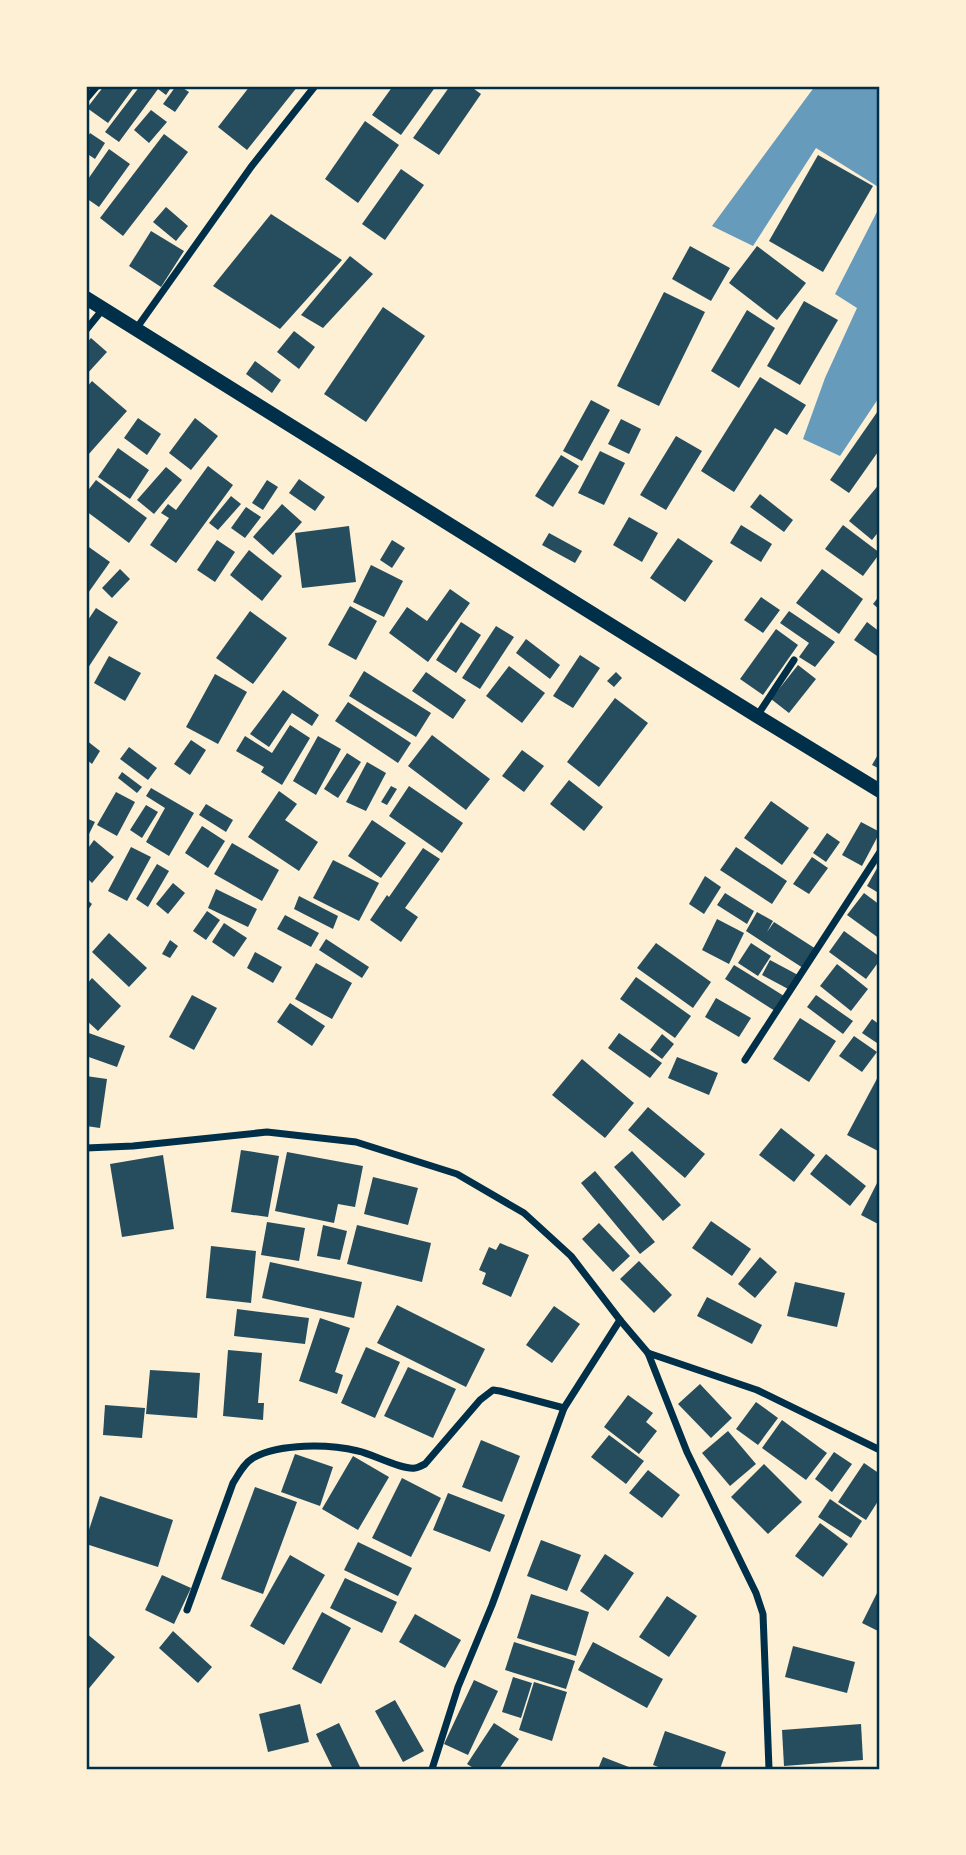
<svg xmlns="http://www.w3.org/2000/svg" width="966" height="1855" viewBox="0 0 966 1855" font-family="Montserrat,sans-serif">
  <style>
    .water { fill: #669bbc }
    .building { fill: #264d5e }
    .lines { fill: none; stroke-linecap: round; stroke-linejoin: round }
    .minor { stroke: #003049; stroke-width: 7 }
    .secondary { stroke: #003049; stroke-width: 14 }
    .neatline { fill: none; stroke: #003049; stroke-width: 2.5 }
  </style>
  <rect width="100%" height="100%" fill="#fdf0d5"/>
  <g class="water">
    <path d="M815,86H880V188L816,148L753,246L712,226Z"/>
    <path d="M880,206V396L840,456L803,439L825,378L857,308L835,294Z"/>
  </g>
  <g class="building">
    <path d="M104,86H135L108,123L87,108Z"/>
    <path d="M140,86H172L166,95L158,89L119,142L105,132Z"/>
    <path d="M176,86H180L189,92L175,112L163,104Z"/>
    <path d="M250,86H298L247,150L218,127Z"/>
    <path d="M393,86H436L401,135L372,115Z"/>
    <path d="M450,86H470L481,94L439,155L413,138Z"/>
    <path d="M151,110L167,122L149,143L134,130Z"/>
    <path d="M365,121L399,145L358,203L325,179Z"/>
    <path d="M90,133L105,143L95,159L86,153V140Z"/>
    <path d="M164,134L188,152L123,236L100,218Z"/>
    <path d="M109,149L130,164L99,207L86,198V182Z"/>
    <path d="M818,155L873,186L823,272L769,241Z"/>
    <path d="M401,169L424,185L385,240L362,224Z"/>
    <path d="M166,207L188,226L176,241L153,222Z"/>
    <path d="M271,214L342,260L280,329L213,286Z"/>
    <path d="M151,231L184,251L161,287L129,266Z"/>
    <path d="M690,246L730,268L711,301L672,279Z"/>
    <path d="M757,246L806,283L777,320L729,283Z"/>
    <path d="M350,256L373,274L323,328L301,315Z"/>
    <path d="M664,292L705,312L659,406L617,386Z"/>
    <path d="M804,301L838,320L800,385L767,366Z"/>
    <path d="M383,307L425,336L366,422L324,394Z"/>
    <path d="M747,310L775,328L739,388L711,371Z"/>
    <path d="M294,331L315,347L299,369L277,352Z"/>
    <path d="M91,338L107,352L86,375V344Z"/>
    <path d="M255,361L281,380L272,393L246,374Z"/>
    <path d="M760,377L806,405L787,435L775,428L734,492L701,471Z"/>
    <path d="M92,381L127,411L88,455L86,453V388Z"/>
    <path d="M591,400L610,410L582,461L563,451Z"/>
    <path d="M880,408V449L849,493L830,480Z"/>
    <path d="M138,418L161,434L147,455L124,438Z"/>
    <path d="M195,418L218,436L191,470L169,453Z"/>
    <path d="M621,419L641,429L629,454L608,444Z"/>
    <path d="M676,436L702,451L666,510L640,495Z"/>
    <path d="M118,448L149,470L130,499L98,477Z"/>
    <path d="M600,451L625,463L604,505L578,493Z"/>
    <path d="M561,455L579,466L553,507L535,496Z"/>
    <path d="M208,466L233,485L176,563L150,545L169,518L161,513L168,504L176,510Z"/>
    <path d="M166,467L182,480L154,514L137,500Z"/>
    <path d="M299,479L325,497L315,511L289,493Z"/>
    <path d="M96,480L147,518L129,543L86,511V493Z"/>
    <path d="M267,480L278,487L263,510L252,503Z"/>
    <path d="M880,483V530L872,540L849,521Z"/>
    <path d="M760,494L793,520L784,532L750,507Z"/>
    <path d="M231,496L241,504L218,530L209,523Z"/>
    <path d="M282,504L302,522L273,555L253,537Z"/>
    <path d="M246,507L261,517L245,538L231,528Z"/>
    <path d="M629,517L658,533L642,562L613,545Z"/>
    <path d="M741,525L772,544L761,562L730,543Z"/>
    <path d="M843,525L880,553L863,576L825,549Z"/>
    <path d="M349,526L356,582L302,588L295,533Z"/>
    <path d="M549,533L582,551L575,563L542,545Z"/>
    <path d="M678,538L713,561L685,602L650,578Z"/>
    <path d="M217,540L235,552L215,582L197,570Z"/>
    <path d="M392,540L405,548L392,568L380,560Z"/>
    <path d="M86,545L110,562L86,596Z"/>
    <path d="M249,550L282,576L262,601L230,575Z"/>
    <path d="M371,565L403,581L384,617L353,602Z"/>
    <path d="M120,569L130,579L112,598L102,588Z"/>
    <path d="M822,569L863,599L839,634L796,603Z"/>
    <path d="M450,589L470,603L428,662L389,633L407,607L427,621Z"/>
    <path d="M880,595V610L873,604Z"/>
    <path d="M761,597L780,610L763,633L744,620Z"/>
    <path d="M350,606L377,621L356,660L328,645Z"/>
    <path d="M96,608L118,622L86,671V623Z"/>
    <path d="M250,611L287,638L253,684L216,658Z"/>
    <path d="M789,611L835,642L815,667L799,657L809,643L780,623Z"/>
    <path d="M461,622L481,635L456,673L436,660Z"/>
    <path d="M867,622L880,632V658L854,640Z"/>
    <path d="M496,626L514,637L480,689L462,678Z"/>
    <path d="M776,629L798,645L763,695L740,679Z"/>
    <path d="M526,639L560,665L550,679L516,653Z"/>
    <path d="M580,655L600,668L573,708L553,696Z"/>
    <path d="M109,656L141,673L125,701L94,683Z"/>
    <path d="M798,665L816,679L789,713L771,699Z"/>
    <path d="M509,666L545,693L522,723L486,696Z"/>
    <path d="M364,671L431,713L416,737L349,696Z"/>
    <path d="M426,672L466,700L453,719L412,691Z"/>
    <path d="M616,672L622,678L614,687L607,681Z"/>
    <path d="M215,674L247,692L218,744L186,727Z"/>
    <path d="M283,690L319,715L312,726L292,713L269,747L250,734Z"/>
    <path d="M615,698L648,723L599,787L567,762Z"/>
    <path d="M348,702L411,743L398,763L335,721Z"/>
    <path d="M290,725L310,738L282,785L261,772L264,767L236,751L245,736L272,753Z"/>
    <path d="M432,735L490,779L466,810L408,766Z"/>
    <path d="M318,736L341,749L316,795L293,781Z"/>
    <path d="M86,740L100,751L92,764L86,759Z"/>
    <path d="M191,740L206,750L190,775L174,764Z"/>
    <path d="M129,747L157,768L148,780L120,759Z"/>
    <path d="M522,750L544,766L524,792L502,776Z"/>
    <path d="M880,751V769L872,765Z"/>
    <path d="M347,753L361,762L338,798L324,789Z"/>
    <path d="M367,762L386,773L366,811L346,802Z"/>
    <path d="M122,772L142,787L137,793L118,778Z"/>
    <path d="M569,780L603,807L584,831L550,804Z"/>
    <path d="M391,786L397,789L387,805L381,802Z"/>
    <path d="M409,786L463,823L442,853L389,816Z"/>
    <path d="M151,788L194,813L169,856L146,842L165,808L146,796Z"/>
    <path d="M279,791L297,804L285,820L318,842L299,871L248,837Z"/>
    <path d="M116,792L135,802L117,836L97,825Z"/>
    <path d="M771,801L809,828L782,865L744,838Z"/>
    <path d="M206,804L233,820L226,832L199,815Z"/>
    <path d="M146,805L158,812L142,838L130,830Z"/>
    <path d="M86,818L95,822L86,840Z"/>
    <path d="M372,820L406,843L381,878L348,856Z"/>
    <path d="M861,822L880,832L862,866L842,855Z"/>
    <path d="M202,826L225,841L208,868L185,853Z"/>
    <path d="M827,833L840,842L826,862L813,853Z"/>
    <path d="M94,840L114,857L92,883L86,877V851Z"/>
    <path d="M232,843L279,870L262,901L214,874Z"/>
    <path d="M131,847L151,857L127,901L108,891Z"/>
    <path d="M736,847L787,881L772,904L720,870Z"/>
    <path d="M423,848L440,859L405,908L418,917L401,942L370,920L387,895L389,897Z"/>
    <path d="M812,857L828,868L809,894L793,884Z"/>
    <path d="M333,860L379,883L359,921L313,898Z"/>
    <path d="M880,863V887L877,892L867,886Z"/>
    <path d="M157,864L169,871L148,907L136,899Z"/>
    <path d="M705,876L721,887L704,914L689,904Z"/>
    <path d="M173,883L185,893L168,914L156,904Z"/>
    <path d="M216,889L257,909L248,927L208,908Z"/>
    <path d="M725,893L754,911L747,924L717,905Z"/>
    <path d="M864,893L880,905V939L847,915Z"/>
    <path d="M299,896L338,916L333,929L294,909Z"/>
    <path d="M86,899L92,904L86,913Z"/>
    <path d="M207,911L220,920L206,940L193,931Z"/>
    <path d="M757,912L773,921L767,932L774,922L816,949L803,968L746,931Z"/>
    <path d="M285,915L319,933L311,947L277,929Z"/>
    <path d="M717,919L744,933L729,964L702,950Z"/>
    <path d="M224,923L247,938L234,957L212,942Z"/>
    <path d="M844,931L880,957V960L866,979L829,952Z"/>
    <path d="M109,933L147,968L129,987L92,952Z"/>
    <path d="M326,939L369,967L362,978L319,950Z"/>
    <path d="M170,940L178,946L170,958L162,954Z"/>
    <path d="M656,943L711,982L693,1008L637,968Z"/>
    <path d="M751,943L771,956L758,976L738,963Z"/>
    <path d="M255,952L282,967L273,983L247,968Z"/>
    <path d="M770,960L798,975L790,990L762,975Z"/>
    <path d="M316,963L352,983L332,1019L295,999Z"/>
    <path d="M837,964L868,989L851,1011L820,986Z"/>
    <path d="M734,965L784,996L775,1011L725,979Z"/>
    <path d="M636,977L691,1016L675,1038L620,999Z"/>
    <path d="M92,978L121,1006L98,1031L86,1020V985Z"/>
    <path d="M192,995L217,1008L194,1050L169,1037Z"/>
    <path d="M816,995L853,1021L843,1034L807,1007Z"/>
    <path d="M716,998L751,1018L739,1037L705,1017Z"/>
    <path d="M290,1003L325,1026L312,1046L277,1022Z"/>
    <path d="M800,1018L836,1041L809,1082L773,1059Z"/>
    <path d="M872,1019L880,1025V1045L862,1033Z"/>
    <path d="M86,1032L125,1046L117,1067L86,1056Z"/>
    <path d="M619,1033L662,1063L650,1078L608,1048Z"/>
    <path d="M662,1034L674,1044L662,1059L650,1050Z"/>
    <path d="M854,1036L877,1052L862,1072L839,1056Z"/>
    <path d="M677,1057L718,1073L709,1095L668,1078Z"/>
    <path d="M582,1059L634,1103L605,1138L552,1095Z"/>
    <path d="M880,1073V1152L847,1135Z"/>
    <path d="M86,1076L107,1079L100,1128L86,1126Z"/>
    <path d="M648,1107L705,1154L685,1178L628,1130Z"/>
    <path d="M781,1128L815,1155L794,1182L759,1155Z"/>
    <path d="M241,1150L279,1156L268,1217L231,1212Z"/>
    <path d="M632,1151L681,1205L663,1221L614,1167Z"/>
    <path d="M287,1152L363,1166L355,1207L338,1204L334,1223L275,1211Z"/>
    <path d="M826,1154L866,1186L850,1206L810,1174Z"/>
    <path d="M163,1155L174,1229L122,1237L110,1164Z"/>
    <path d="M595,1171L655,1242L640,1254L581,1183Z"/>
    <path d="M373,1177L418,1188L408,1225L364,1214Z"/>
    <path d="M877,1183L880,1184V1225L861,1215Z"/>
    <path d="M711,1221L751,1249L732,1276L692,1248Z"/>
    <path d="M267,1222L305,1228L299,1261L261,1255Z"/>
    <path d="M599,1223L630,1256L613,1272L582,1239Z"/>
    <path d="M323,1225L347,1231L340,1260L317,1256Z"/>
    <path d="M357,1225L431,1243L422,1282L347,1264Z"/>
    <path d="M500,1243L529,1255L511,1297L482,1284L486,1273L479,1270L489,1247L496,1250Z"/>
    <path d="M211,1246L256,1251L251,1303L206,1298Z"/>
    <path d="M760,1257L777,1272L755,1298L738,1284Z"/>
    <path d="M639,1261L672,1295L654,1313L620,1279Z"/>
    <path d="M270,1262L362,1282L354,1318L262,1298Z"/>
    <path d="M795,1282L845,1293L837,1327L787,1316Z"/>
    <path d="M707,1297L762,1325L752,1344L697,1316Z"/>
    <path d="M397,1305L485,1349L466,1387L377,1343Z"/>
    <path d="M554,1306L580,1324L552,1363L526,1345Z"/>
    <path d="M237,1309L309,1318L305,1344L234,1336Z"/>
    <path d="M320,1318L350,1328L335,1372L343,1375L337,1394L299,1381Z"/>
    <path d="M366,1347L400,1362L375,1418L341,1403Z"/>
    <path d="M228,1350L262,1353L258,1403H264L263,1420L223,1416Z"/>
    <path d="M408,1367L456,1389L433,1438L384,1416Z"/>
    <path d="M150,1370L200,1373L197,1418L146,1414Z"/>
    <path d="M700,1384L732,1418L711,1438L678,1404Z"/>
    <path d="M628,1395L653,1413L646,1422L657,1431L639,1454L604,1427Z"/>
    <path d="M756,1402L778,1418L758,1445L736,1429Z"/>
    <path d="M105,1405L145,1408L142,1438L103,1435Z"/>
    <path d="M782,1420L827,1453L806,1480L762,1448Z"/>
    <path d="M728,1431L756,1464L730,1486L702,1453Z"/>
    <path d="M609,1435L644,1461L626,1484L591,1457Z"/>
    <path d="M481,1440L520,1456L502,1502L462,1487Z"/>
    <path d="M834,1452L852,1464L832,1492L815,1479Z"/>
    <path d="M295,1454L333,1467L320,1506L281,1492Z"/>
    <path d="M353,1456L389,1477L358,1530L322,1509Z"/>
    <path d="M864,1463L880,1474V1498L866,1520L838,1502Z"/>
    <path d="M764,1464L802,1502L768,1534L731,1497Z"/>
    <path d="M648,1470L680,1495L662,1518L629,1493Z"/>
    <path d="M402,1478L441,1498L411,1557L372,1538Z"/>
    <path d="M255,1487L297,1502L263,1594L221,1579Z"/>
    <path d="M448,1493L505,1515L490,1552L433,1530Z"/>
    <path d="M100,1496L173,1520L158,1567L86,1544V1539Z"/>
    <path d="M830,1499L862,1521L851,1538L818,1517Z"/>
    <path d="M820,1523L848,1544L823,1577L795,1556Z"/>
    <path d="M541,1540L581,1555L567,1591L527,1576Z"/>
    <path d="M358,1542L412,1568L398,1596L344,1570Z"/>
    <path d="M605,1554L634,1573L608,1611L580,1591Z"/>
    <path d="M290,1555L325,1575L284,1645L250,1626Z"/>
    <path d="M162,1575L191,1588L174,1624L145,1610Z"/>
    <path d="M345,1578L397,1602L382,1633L330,1608Z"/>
    <path d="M877,1593L880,1595V1632L862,1623Z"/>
    <path d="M531,1594L589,1612L576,1656L517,1638Z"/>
    <path d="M667,1596L697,1616L669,1657L639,1637Z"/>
    <path d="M322,1612L351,1628L321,1684L292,1669Z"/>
    <path d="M415,1614L461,1640L445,1668L399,1642Z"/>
    <path d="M173,1631L212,1667L198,1683L159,1648Z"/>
    <path d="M86,1633L115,1657L86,1692Z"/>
    <path d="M514,1642L575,1661L566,1689L505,1670Z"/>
    <path d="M593,1642L663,1679L647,1708L578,1670Z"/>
    <path d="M793,1646L855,1662L847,1693L785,1677Z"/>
    <path d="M513,1677L532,1683L521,1718L502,1712Z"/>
    <path d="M474,1680L498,1691L468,1755L444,1744Z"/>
    <path d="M534,1682L567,1692L552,1741L519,1730Z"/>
    <path d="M395,1700L424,1751L403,1762L375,1711Z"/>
    <path d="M300,1704L309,1742L268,1752L259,1714Z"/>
    <path d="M339,1723L360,1767L356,1769H333L316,1734Z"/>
    <path d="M494,1723L519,1739L499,1769H475L467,1764Z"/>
    <path d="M861,1724L863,1760L784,1766L782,1730Z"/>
    <path d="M665,1731L726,1752L720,1769H664L653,1765Z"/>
    <path d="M603,1757L634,1769H598Z"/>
  </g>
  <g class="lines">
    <g class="minor">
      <path d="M86,99L97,86"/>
      <path d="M136,329L251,167L315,86"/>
      <path d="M86,330L103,309"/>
      <path d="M757,716L794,660"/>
      <path d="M745,1060L880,852"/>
      <path d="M86,1148L133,1146L267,1132L356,1142L457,1174L524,1213L571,1256L620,1320L648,1353L687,1452L756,1593L763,1614L769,1769"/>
      <path d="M648,1353L757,1390L880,1450"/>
      <path d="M187,1610L233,1483C239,1474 243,1464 253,1458C280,1443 329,1444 358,1451C373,1454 401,1470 415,1468C417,1468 423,1465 425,1464L480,1400L493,1390L500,1391L564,1408"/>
      <path d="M432,1769L458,1687L492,1605L564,1408L620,1320"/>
    </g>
    <path class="secondary" d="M86,298L757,716L880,791"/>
  </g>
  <rect width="966" height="1855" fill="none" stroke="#fdf0d5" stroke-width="175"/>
  <rect x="88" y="88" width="790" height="1680" class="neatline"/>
</svg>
